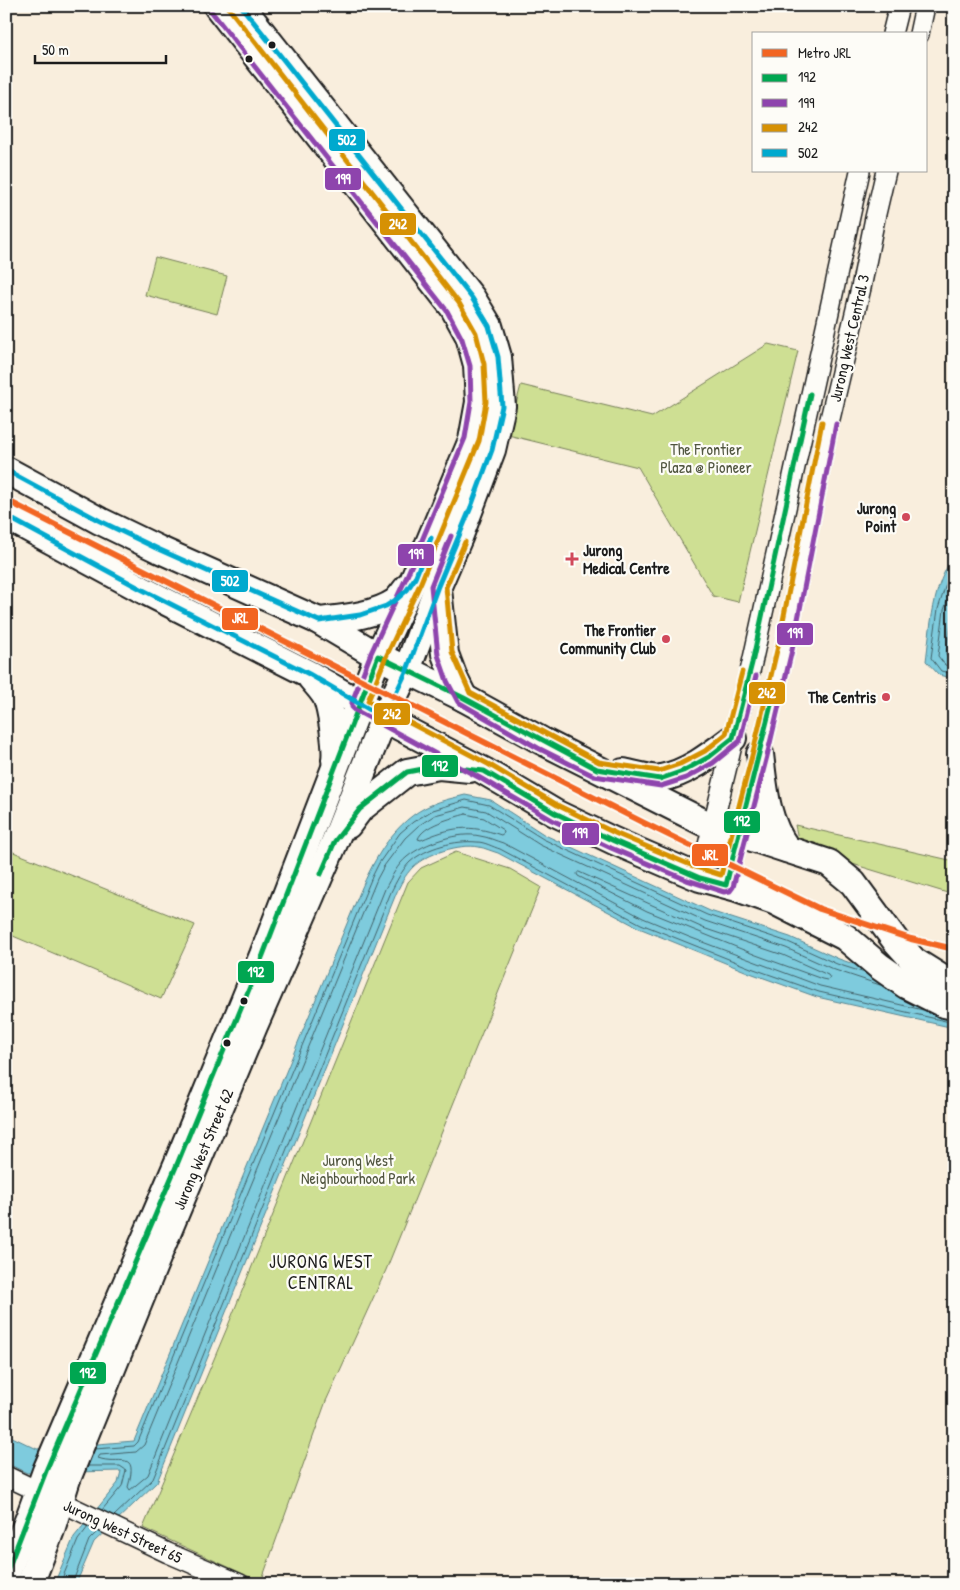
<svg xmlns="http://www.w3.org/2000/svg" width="960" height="1590" viewBox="0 0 960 1590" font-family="'Patrick Hand',sans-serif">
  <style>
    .green { fill: #cedf93; stroke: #757e58 }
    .water { fill: #7ecbdd; stroke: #578590 }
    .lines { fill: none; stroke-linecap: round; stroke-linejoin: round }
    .shore { stroke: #436269; stroke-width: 1 }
    .street-casing { stroke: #1c1c1c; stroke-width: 22 }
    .secondary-casing { stroke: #1c1c1c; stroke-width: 30 }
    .street { stroke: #fdfcf7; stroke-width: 19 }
    .secondary { stroke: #fdfcf7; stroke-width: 26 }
    .bus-1-casing { stroke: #fdfcf7; stroke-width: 9 }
    .bus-2-casing { stroke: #fdfcf7; stroke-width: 9 }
    .bus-3-casing { stroke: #fdfcf7; stroke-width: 9 }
    .bus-4-casing { stroke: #fdfcf7; stroke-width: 9 }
    .bus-1 { stroke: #00a651; stroke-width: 5 }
    .bus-2 { stroke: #8e44ad; stroke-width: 5 }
    .bus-3 { stroke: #d69104; stroke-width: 5 }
    .bus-4 { stroke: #00a9ce; stroke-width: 5 }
    .metro-1-casing { stroke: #fdfcf7; stroke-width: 10 }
    .metro-1 { stroke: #f26522; stroke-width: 6 }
    .bus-dot { fill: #1c1c1c; stroke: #fdfcf7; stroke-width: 2 }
    .poi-dot { fill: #d1495b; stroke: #fdfcf7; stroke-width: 2 }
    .labels { text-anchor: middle; stroke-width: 4.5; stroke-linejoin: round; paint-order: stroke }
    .street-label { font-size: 16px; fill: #1c1c1c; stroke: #fdfcf7 }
    .park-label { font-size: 16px; fill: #515640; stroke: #fdfcf7 }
    .poi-label { font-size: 16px; font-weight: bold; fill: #1c1c1c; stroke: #fdfcf7; text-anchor: end }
    .neighbourhood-label { font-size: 18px; letter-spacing: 1px; fill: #1c1c1c; stroke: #fdfcf7 }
    .line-badge { stroke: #fdfcf7; stroke-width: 2 }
    .badge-label { font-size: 14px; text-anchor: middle; font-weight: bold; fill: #fff }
  </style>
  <rect width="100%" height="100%" fill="#f9eedd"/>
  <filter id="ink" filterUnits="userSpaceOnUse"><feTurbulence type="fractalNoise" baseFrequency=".02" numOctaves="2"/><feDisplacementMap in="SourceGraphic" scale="10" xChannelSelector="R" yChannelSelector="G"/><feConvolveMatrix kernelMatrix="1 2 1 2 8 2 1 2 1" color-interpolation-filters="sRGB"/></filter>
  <g filter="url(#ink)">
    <g class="green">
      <path d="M155,257L227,276L217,314L145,295Z"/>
      <path d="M768,344L798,351L738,602L713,596L638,467L508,435L521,385L652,417Z"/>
      <path d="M795,825L954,861V895L800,848Z"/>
      <path d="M6,849L195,925L161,999L6,933Z"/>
      <path d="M456,852L510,869L541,887L386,1270L326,1401L261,1582L143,1528L227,1328L408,882L421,868Z"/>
    </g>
    <g class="water">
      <path d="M954,558V679L939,675L926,661C930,631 933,580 954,558Z"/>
      <path d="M465,795L491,800L545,835L710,911L790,937L839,959L883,974L954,988V1028L817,997L750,973L639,928L498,853C491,851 485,848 479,847C460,843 426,854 413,867C405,875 400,885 396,894L157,1482L94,1542L76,1584H54L74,1537L118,1483L121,1471L27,1473L6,1463V1434L37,1449L134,1441L360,892C374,859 395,820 431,805C442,800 454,798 465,795Z"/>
    </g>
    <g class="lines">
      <g class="shore">
        <path d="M954,565L951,569L938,609L931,658L941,671L954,674"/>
        <path d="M954,581L944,610L938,656L945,665L954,667"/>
        <path d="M954,605L946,654L949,658L954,660"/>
        <path d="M466,814L484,818L503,830L504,833L501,835C469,824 451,827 421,840L418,839C423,825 452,818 466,814Z"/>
        <path d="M579,872L703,928L783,955L828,975L830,978L827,980L822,979L756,955L647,911L578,876L577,874Z"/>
        <path d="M880,985L835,970L786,948L705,921L540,845L486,811L465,807L435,815L418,826L405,838L384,866L377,879L144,1445L136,1452L100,1455L98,1458C119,1466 139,1448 128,1487L130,1490L148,1475L385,889C391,878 397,865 407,857C424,843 459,831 480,836C488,837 496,841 503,843L643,918L689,937L820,986L923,1010"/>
        <path d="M95,1449L134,1446L138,1442L372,877L379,863L400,833L413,822L433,810L466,800L489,805L543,839L707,915L788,942L837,964L865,973"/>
        <path d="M88,1466H120L126,1470L122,1486L102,1510"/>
        <path d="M114,1516L153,1479L391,892C396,882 402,870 410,862C427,847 456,840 477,842C485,842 493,847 500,849L641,924L751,968L819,992L954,1023"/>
        <path d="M60,1584L78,1540L88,1527"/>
        <path d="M72,1584L89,1540L98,1531"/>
      </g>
      <g class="street-casing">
        <g id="street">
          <path d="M892,34L899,6"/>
          <path d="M919,34L925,6"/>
          <path d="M700,878L752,663L860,171"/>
          <path d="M726,885L760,754L785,648L829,423L861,288L875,218L886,171"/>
          <path d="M6,1476L168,1553L240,1584"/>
        </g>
      </g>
      <g class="secondary-casing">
        <g id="secondary">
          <path d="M6,470L100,521L158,549L319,621L378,656L464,698L542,741L703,822L829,863L853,883L895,940L914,961L954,986"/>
          <path d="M6,516L141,589L309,674L400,727L484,771L555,813L614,841L700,878L737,888L774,901L845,937L879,966L906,985L944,1004L954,1006"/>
          <path d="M438,589L445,654L454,678L464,698"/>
          <path d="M319,621C343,618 374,616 395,602C400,598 404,591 408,587"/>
          <path d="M311,678C316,684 322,690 326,697C331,709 337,747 335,760"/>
          <path d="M760,754C764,788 766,821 787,849"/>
          <path d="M623,772C633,774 653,780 661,778C688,773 712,754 733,738"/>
          <path d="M348,825L360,809L407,772L439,766L470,769"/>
          <path d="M6,1575L29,1518L46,1471L178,1162L263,955L378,656L414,579L472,440L479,402L477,365L469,336L453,307L217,6"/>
          <path d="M30,1584L51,1530L67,1479L166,1236L254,1026L335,841L384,718L407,670L438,586L460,535L492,450L502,406L498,357L489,326L472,298L241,6"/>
        </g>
      </g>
      <use href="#street" class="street"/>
      <use href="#secondary" class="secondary"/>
      <g class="bus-1-casing">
        <g id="bus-1">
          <path d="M321,874L335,841L360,809L407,772L439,766L484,771L555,813L614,841L700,878L726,885L774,693"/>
          <path d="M6,1574L46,1471L178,1162L263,955L378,656L464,698L597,769L660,779L683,771L709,757L733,738L752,663L810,394"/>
        </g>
      </g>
      <g class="bus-2-casing">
        <g id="bus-2">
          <path d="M211,11L447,311L462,339L470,366L471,402L465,438L407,576L371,653L352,702V707L355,710L480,778L552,820L611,848L687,880L724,892L730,891L733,887L767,756L792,650L836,424"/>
          <path d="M451,536L431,586L438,655L447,681L458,702L538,748L594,776L661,786L686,778L713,763L740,741L756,676"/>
        </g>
      </g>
      <g class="bus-3-casing">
        <g id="bus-3">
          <path d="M227,6L459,303L476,333L484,364L486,402L479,441L421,582L385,659L368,701L488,764L559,806L617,834L693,866L721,875L753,752L778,646L822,422"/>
          <path d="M465,542L446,587L452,652L470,693L599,762L659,771L680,764L705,751L726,734L742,672"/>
        </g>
      </g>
      <g class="bus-4-casing">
        <g id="bus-4">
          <path d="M6,470L100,521L158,549L319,621L360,615L386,606L397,599L407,590L415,578L431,538"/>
          <path d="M6,516L141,589L309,674L384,718L407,670L438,586L471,507L492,450L502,406L498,357L489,326L472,298L241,6"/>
        </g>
      </g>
      <use href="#bus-1" class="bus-1"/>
      <use href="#bus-2" class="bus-2"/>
      <use href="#bus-3" class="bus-3"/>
      <use href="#bus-4" class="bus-4"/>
      <g class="metro-1-casing">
        <path id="metro-1" d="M6,500L644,823L820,909L911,939L954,949"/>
      </g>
      <use href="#metro-1" class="metro-1"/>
    </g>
  </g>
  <g class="bus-dot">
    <circle cx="272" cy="45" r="4.5"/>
    <circle cx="249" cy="59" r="4.5"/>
    <circle cx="244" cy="1001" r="4.5"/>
    <circle cx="227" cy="1043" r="4.5"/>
  </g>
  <g class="poi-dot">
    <circle cx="906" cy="517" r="5"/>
    <path d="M569.5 551.5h5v5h5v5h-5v5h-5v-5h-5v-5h5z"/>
    <circle cx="666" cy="639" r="5"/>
    <circle cx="886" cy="697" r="5"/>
  </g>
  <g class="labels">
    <g class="street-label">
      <text transform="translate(849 338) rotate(-77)" y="6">Jurong West Central 3</text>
      <text transform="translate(203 1149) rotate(-67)" y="6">Jurong West Street 62</text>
      <text transform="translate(123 1531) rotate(25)" y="6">Jurong West Street 65</text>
    </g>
    <g class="park-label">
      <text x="706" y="455">The Frontier<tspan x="706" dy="18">Plaza @ Pioneer</tspan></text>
      <text x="358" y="1166">Jurong West<tspan x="358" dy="18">Neighbourhood Park</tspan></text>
    </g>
    <g class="poi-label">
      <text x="896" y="514">Jurong<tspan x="896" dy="18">Point</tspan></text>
      <text x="583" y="556" text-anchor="start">Jurong<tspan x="583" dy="18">Medical Centre</tspan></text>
      <text x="656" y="636">The Frontier<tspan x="656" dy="18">Community Club</tspan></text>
      <text x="876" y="703">The Centris</text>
    </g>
    <g class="neighbourhood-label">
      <text x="321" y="1268">JURONG WEST<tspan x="321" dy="21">CENTRAL</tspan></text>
    </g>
  </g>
  <g class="line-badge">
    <rect x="328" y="128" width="38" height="24" rx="5" fill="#00a9ce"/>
    <rect x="324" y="167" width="38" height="24" rx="5" fill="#8e44ad"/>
    <rect x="379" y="212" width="38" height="24" rx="5" fill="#d69104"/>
    <rect x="397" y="543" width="38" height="24" rx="5" fill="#8e44ad"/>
    <rect x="211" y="569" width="38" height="24" rx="5" fill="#00a9ce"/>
    <rect x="221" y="607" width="38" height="24" rx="5" fill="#f26522"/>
    <rect x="776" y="622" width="38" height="24" rx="5" fill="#8e44ad"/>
    <rect x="748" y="681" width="38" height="24" rx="5" fill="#d69104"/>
    <rect x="373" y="702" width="38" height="24" rx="5" fill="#d69104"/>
    <rect x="421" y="754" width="38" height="24" rx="5" fill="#00a651"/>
    <rect x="723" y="810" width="38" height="24" rx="5" fill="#00a651"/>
    <rect x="561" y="822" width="39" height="24" rx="5" fill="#8e44ad"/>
    <rect x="691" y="843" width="38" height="24" rx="5" fill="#f26522"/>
    <rect x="237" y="960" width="38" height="24" rx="5" fill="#00a651"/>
    <rect x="69" y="1361" width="38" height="24" rx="5" fill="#00a651"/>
  </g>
  <g class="badge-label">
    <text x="347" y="145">502</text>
    <text x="343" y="184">199</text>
    <text x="398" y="229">242</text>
    <text x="416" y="559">199</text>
    <text x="230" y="586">502</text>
    <text x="240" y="623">JRL</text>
    <text x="795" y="638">199</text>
    <text x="767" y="698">242</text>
    <text x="392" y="719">242</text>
    <text x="440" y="771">192</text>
    <text x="742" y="826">192</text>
    <text x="580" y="838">199</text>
    <text x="710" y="860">JRL</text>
    <text x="256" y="977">192</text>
    <text x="88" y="1378">192</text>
  </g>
  <rect width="960" height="1590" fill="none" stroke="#fdfcf7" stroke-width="25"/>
  <rect x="12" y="12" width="935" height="1565" fill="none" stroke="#1c1c1c" stroke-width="2" filter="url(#ink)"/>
  <rect x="752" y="32" width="175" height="140" fill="#fdfcf7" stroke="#a3a29f"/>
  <rect x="762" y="49" width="25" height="8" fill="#f26522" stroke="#a3a29f"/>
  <text x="798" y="58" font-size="15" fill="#1c1c1c">Metro JRL</text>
  <rect x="762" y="74" width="25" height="8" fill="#00a651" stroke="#a3a29f"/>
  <text x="798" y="82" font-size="15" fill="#1c1c1c">192</text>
  <rect x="762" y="99" width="25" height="8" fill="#8e44ad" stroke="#a3a29f"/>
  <text x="798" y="108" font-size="15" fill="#1c1c1c">199</text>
  <rect x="762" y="124" width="25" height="8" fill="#d69104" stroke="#a3a29f"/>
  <text x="798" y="132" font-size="15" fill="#1c1c1c">242</text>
  <rect x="762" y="149" width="25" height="8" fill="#00a9ce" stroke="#a3a29f"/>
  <text x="798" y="158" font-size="15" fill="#1c1c1c">502</text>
  <path d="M35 55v8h131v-8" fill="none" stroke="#1c1c1c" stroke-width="2.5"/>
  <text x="42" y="55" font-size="15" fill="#1c1c1c" stroke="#fdfcf7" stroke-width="4" paint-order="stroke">50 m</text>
</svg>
